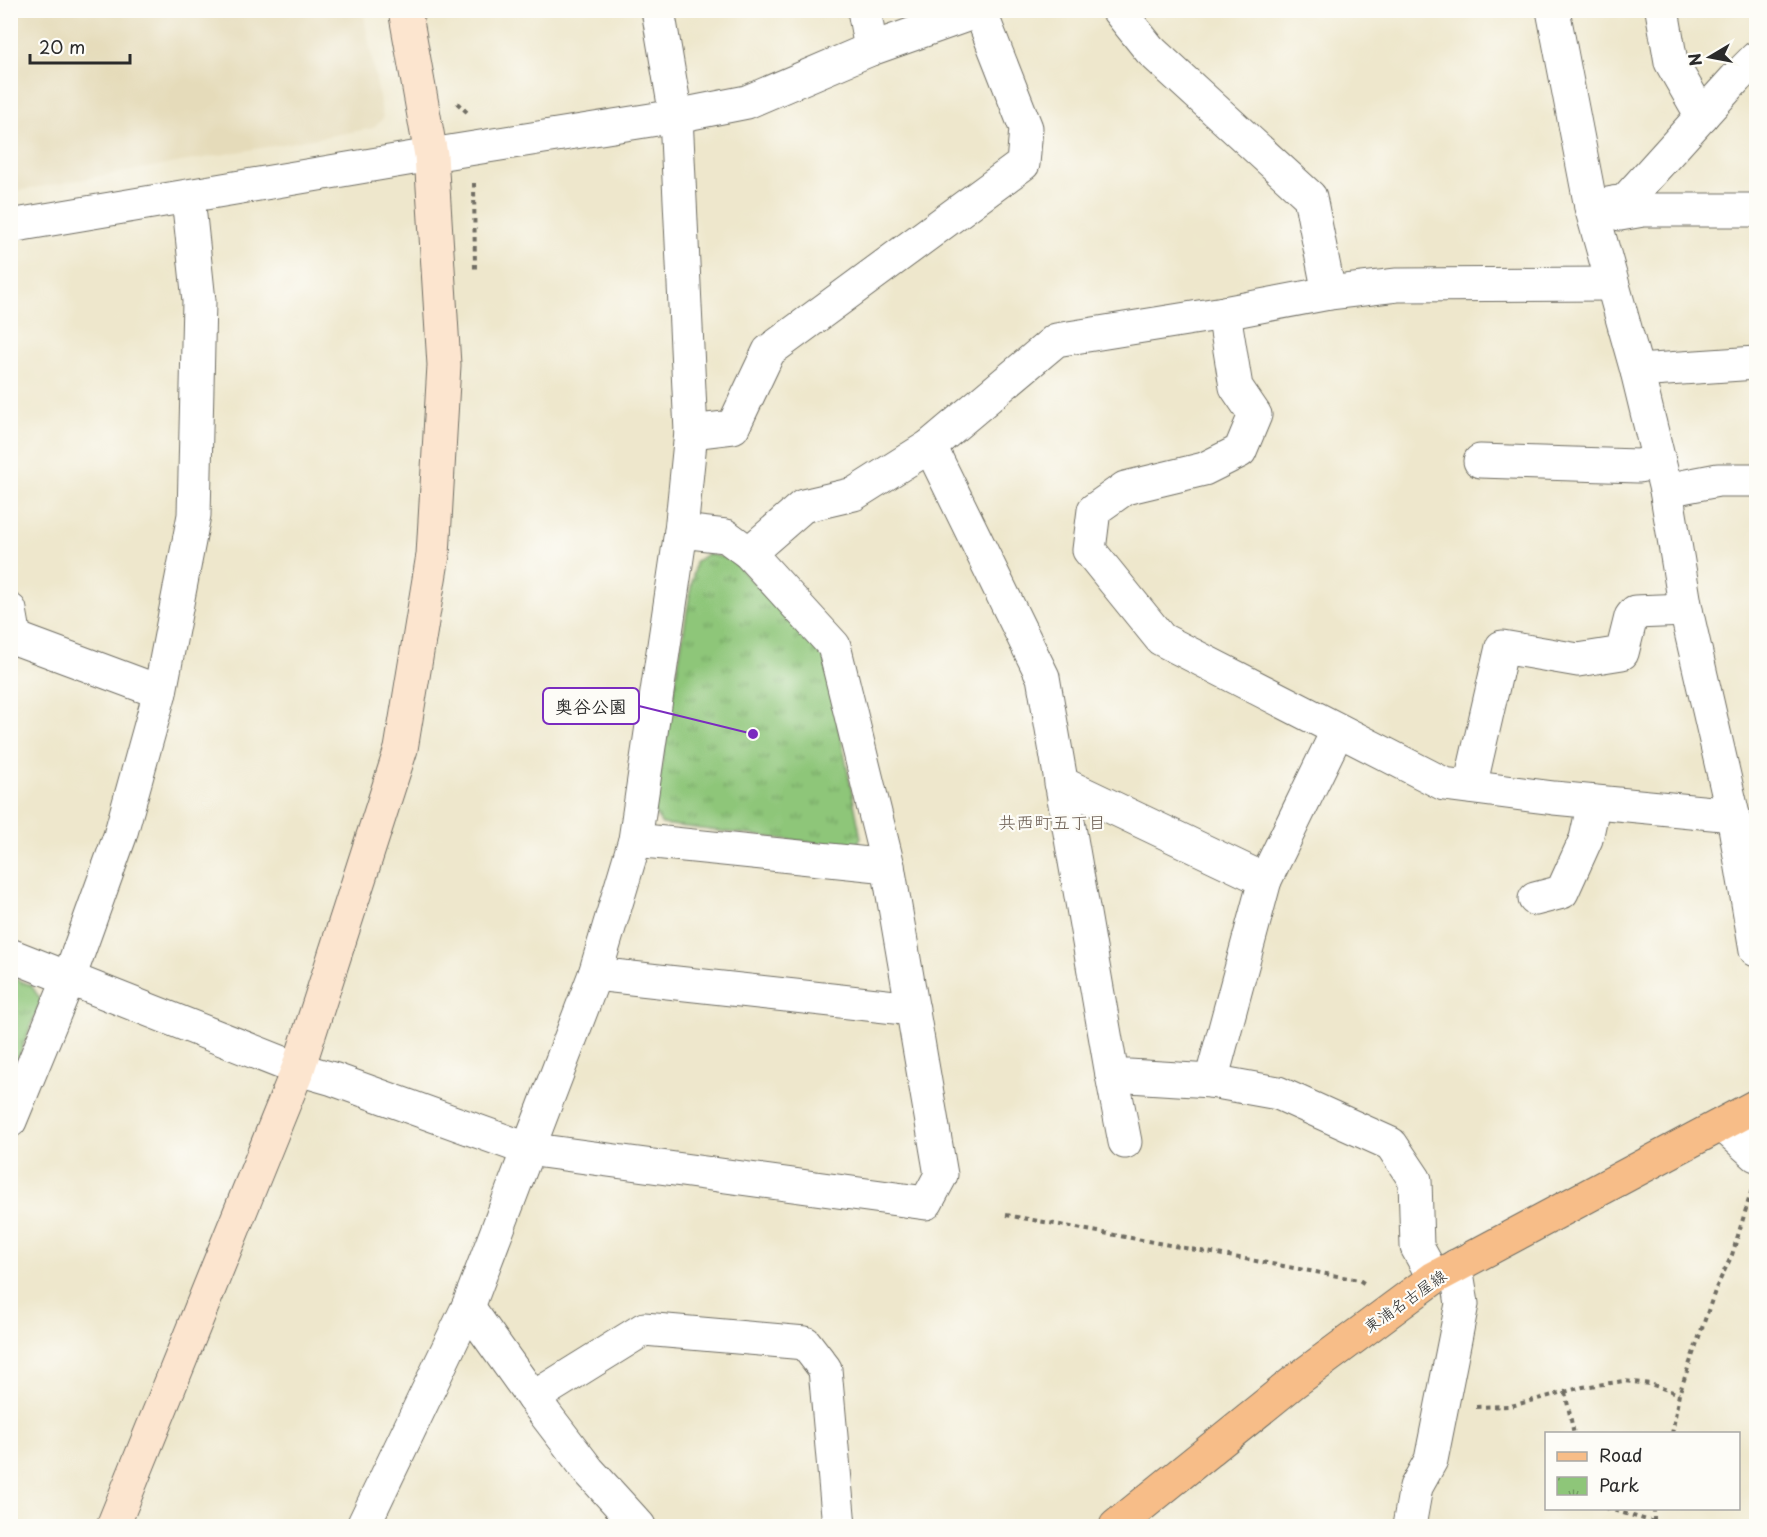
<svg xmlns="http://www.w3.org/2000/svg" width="1767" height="1537" viewBox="0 0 1767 1537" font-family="'Playpen Sans','Klee One',sans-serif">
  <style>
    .built { fill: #e5dbba }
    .park { fill: url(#park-tufts); stroke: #5c7852; stroke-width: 1.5 }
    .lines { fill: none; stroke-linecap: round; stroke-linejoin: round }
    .street-casing { stroke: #6f6d63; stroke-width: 35 }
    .secondary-casing { stroke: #6f6d63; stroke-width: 35 }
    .primary-casing { stroke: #6f6d63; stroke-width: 35 }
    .path { stroke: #6f6d63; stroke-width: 4; stroke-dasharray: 4.5 4.5; stroke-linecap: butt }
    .street { stroke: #fff; stroke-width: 33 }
    .secondary { stroke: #fce5cf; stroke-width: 33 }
    .primary { stroke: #f7bd88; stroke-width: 33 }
    .labels { text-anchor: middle; stroke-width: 4.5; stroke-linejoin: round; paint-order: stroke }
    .street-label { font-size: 16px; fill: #2b2b2b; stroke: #fdfcf7 }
    .neighbourhood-label { font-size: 18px; fill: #6a5c51; stroke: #fdfcf7 }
    .leader { fill: none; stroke: #7b2cbf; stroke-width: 2 }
    .callout-dot { fill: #7b2cbf; stroke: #fdfcf7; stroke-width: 2 }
    .callout { fill: #fdfcf7; stroke: #7b2cbf; stroke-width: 2 }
    .callout-label { font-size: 18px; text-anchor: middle; font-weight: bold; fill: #2b2b2b }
  </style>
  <defs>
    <pattern id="park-tufts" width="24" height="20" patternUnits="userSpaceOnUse" patternTransform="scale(1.5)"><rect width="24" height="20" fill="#8ec679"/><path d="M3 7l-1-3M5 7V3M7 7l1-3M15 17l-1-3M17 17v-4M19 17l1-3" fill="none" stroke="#74a163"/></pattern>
  </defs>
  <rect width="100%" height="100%" fill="#fdfcf7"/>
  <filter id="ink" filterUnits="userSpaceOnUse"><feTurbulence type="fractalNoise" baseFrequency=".0167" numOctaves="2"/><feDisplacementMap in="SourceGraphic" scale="12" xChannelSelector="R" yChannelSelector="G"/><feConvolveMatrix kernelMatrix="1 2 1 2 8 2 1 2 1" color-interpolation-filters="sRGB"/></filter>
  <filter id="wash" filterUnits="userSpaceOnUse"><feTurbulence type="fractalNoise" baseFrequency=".008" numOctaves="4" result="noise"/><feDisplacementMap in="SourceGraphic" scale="24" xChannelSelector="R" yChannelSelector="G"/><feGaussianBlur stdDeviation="1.35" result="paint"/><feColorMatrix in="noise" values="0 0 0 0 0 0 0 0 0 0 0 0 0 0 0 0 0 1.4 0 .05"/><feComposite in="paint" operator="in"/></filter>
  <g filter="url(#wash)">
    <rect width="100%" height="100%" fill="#eee7cc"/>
    <path class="built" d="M11,10L363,11L383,118L374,128L11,192Z"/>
    <g class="park">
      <path d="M707,554L731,559L825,657L861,838L855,848L662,824L654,812L695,563Z"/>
      <path d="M11,977L31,985L41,1000L11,1077Z"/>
    </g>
  </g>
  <g filter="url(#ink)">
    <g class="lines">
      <g class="street-casing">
        <g id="street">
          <path d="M864,10L871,49"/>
          <path d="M1118,10L1150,50L1310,197L1329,293"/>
          <path d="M1553,10L1591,207L1637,371L1666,490L1686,610L1733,815L1756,950"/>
          <path d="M1662,10L1671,62L1702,116"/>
          <path d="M1614,203L1620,214L1643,210H1756"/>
          <path d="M1591,207L1625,201L1736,78L1756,58"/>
          <path d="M10,226L431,155L676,116L747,102L871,49L981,10"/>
          <path d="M1224,313L1236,387L1255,415L1240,451L1204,469L1125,488L1094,510L1089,550L1161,639L1444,784L1554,798L1733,815"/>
          <path d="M1637,371L1756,363"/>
          <path d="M691,432L733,427L769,351L1023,164L1026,128L980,11"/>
          <path d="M930,446L1043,677L1112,1075L1211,1081L1278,1093L1391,1144L1415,1180L1417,1247L1434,1278"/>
          <path d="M1480,461L1638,466L1659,462"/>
          <path d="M1666,490L1718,480H1756"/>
          <path d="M749,553L803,506L854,494L930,446L1056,340L1224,313L1329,293L1397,285L1611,284"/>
          <path d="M10,610L15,638L160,692"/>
          <path d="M1061,783L1265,880L1211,1081"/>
          <path d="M1470,787L1502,647L1578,660L1622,653L1631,617L1635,612L1686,610"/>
          <path d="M635,840L888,866"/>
          <path d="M1265,880L1338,730"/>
          <path d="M1535,899L1562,892L1586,839L1594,802"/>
          <path d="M10,955L298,1069L333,1079L527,1149L926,1203L941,1175L888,866L834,646L749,553L726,536L681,531"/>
          <path d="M595,974L913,1009"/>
          <path d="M1112,1075L1125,1142"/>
          <path d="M10,1121L69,978L120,836L160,692L194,515L199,301L188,197"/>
          <path d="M1723,1125L1756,1155"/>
          <path d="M468,1307L533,1398L588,1470L639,1526"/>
          <path d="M533,1398L644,1329L805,1343L825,1369L839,1526"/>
          <path d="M363,1526L468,1307L595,974L635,840L681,531L691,432L676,116L658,10"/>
          <path d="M1409,1526L1416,1487L1431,1460L1462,1304L1456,1266"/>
        </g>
      </g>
      <g class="secondary-casing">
        <path id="secondary" d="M113,1526L298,1069L401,749L433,555L444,365L431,155L405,10"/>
      </g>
      <g class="primary-casing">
        <path id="primary" d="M1116,1526L1294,1382L1434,1278L1756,1106"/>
      </g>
      <g class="path">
        <path d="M457,103L469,114"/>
        <path d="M474,183L475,271"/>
        <path d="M1006,1215L1359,1280L1367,1285"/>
        <path d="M1565,1392L1574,1434"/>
        <path d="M1476,1407L1511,1406L1583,1387L1624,1381L1650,1384L1679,1394"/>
        <path d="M1672,1434L1679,1394L1716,1288L1732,1255L1753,1186"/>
        <path d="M1606,1508L1654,1522"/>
        <path d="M1654,1508V1522L1673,1526"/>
      </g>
      <use href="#street" class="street"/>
      <use href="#secondary" class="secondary"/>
      <use href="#primary" class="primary"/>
    </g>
  </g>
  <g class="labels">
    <g class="street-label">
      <text transform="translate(1405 1301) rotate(-35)" y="6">東浦名古屋線</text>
    </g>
    <g class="neighbourhood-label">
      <text x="1052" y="829">共西町五丁目</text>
    </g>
  </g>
  <path class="leader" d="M753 734L639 706"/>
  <circle class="callout-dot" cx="753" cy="734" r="6"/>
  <rect class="callout" x="543" y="688" width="96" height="36" rx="6"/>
  <g class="callout-label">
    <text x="591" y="713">奥谷公園</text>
  </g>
  <rect width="1767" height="1537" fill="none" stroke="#fdfcf7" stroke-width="36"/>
  <rect x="1545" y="1432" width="195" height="78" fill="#fdfcf7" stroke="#a9a8a5" stroke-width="1.5"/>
  <rect x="1557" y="1452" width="30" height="9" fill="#f7bd88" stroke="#a9a8a5" stroke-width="1.5"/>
  <text x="1599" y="1462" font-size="18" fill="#2b2b2b">Road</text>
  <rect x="1557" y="1477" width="30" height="18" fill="url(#park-tufts)" stroke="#a9a8a5" stroke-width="1.5"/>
  <text x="1599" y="1492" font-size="18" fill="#2b2b2b">Park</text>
  <g transform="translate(1710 57) rotate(260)" stroke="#fdfcf7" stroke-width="4.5" paint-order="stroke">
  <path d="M0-4.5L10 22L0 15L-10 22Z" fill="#2b2b2b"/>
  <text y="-9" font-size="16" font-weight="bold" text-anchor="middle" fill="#2b2b2b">N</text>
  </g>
  <path d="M30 54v9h100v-9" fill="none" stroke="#2b2b2b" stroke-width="3"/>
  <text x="39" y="54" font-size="18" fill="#2b2b2b" stroke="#fdfcf7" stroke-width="4.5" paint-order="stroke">20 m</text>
</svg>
